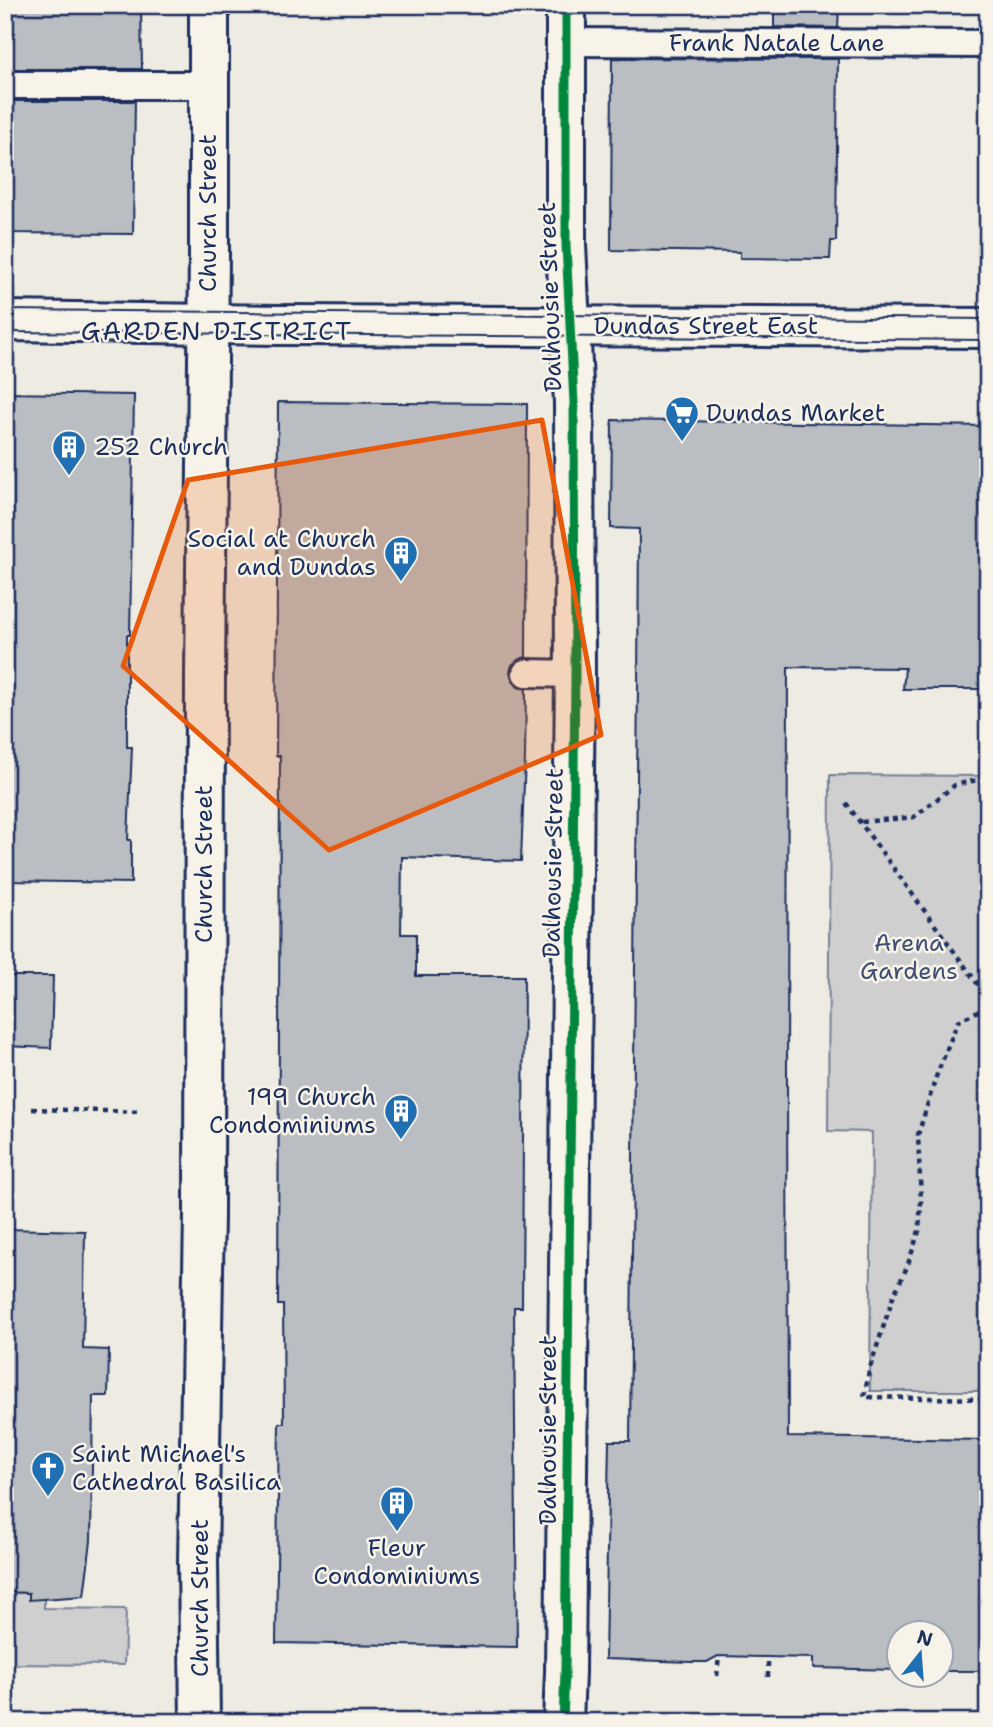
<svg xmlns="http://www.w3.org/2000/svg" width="993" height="1727" viewBox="0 0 993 1727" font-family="'Shantell Sans',sans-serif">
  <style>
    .green { fill: #cfcfcf; stroke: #757f96; stroke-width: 2 }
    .building { fill: #babdc2; stroke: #1b2f5e; stroke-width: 2 }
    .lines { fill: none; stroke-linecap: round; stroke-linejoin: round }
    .lane-casing { stroke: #1b2f5e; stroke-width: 32 }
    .street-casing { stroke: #1b2f5e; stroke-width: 44 }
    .secondary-casing { stroke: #1b2f5e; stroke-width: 44 }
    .path { stroke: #1b2f5e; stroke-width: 4.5; stroke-dasharray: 5 5; stroke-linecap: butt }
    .lane { stroke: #f7f3e8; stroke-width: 26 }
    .street { stroke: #f7f3e8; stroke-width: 38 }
    .secondary { stroke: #f7f3e8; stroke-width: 38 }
    .tram { stroke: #1b2f5e; stroke-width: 2 }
    .cycleway-casing { stroke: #f7f3e8; stroke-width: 13 }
    .cycleway { stroke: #00873e; stroke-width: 9 }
    .marked { fill: #e8590c; fill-opacity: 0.2; stroke: #e8590c; stroke-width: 5; stroke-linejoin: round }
    .labels { text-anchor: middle; stroke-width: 5; stroke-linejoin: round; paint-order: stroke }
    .street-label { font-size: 24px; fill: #1b2f5e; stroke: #f7f3e8 }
    .poi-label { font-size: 24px; fill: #1b2f5e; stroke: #f7f3e8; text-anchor: start }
    .park-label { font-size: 24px; fill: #3f4f75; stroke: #f7f3e8 }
    .neighbourhood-label { font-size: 26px; letter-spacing: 2px; fill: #1b2f5e; stroke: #f7f3e8 }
  </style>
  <rect width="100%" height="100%" fill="#eeebe2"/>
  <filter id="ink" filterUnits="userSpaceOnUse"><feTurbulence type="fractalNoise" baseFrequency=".0143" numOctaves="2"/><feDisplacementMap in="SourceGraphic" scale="14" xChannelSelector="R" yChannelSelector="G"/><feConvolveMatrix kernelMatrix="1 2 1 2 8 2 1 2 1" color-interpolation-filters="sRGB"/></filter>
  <g filter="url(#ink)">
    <g class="green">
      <path d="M830,775L988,776V1391H870L872,1132L828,1131Z"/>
      <path d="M5,1592L29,1593V1599L44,1592V1608L126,1609L124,1665L5,1664Z"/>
    </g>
    <g class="building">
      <path d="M5,5H141L142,69H5Z"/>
      <path d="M774,5H839L838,28L774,27Z"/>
      <path d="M612,58L838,59L836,241H831L830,259L740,258V252L611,250Z"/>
      <path d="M5,101H135L133,234L5,233Z"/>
      <path d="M5,393L134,395L130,635H127V747H132L128,840H131V883L5,881Z"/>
      <path d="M278,402L527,404L526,657L518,660L512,665L510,672L513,681L518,687L526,689L525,757L521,861L402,857L401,934H416V976H524L522,1307H514L517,1647L276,1643L279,1423H284L283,1305H278L280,756H276Z"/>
      <path d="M612,420L988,426V689H903L905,668L788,667L787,1081L788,1437L988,1440V1671H941V1633H899V1670L813,1668V1658L718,1656L707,1662H691L605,1659L609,1441H630L638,684L639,529L611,528Z"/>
      <path d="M5,976H53L51,1048L5,1046Z"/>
      <path d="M5,1229L85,1231L83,1349L109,1350L108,1396H93L91,1541L84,1596L29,1600V1593L5,1592Z"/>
    </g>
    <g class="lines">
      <g class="lane-casing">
        <g id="lane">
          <path d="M565,42L988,44"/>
          <path d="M5,85H208"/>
          <path d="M526,673L575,674"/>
        </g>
      </g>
      <g class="street-casing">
        <path id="street" d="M563,1722L565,1672L575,674L574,403L566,245V5"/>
      </g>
      <g class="secondary-casing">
        <g id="secondary">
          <path d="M5,321L279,325L988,328"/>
          <path d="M200,1722L198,1562L204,1215L205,676L209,255V5"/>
        </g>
      </g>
      <g class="path">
        <path d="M846,803L988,998"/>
        <path d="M862,822L914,817L955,785L972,781L988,780"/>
        <path d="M988,1006L958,1021L936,1077L918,1135L921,1201L919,1231L907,1267L893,1297L869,1371L864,1397L988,1399"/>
        <path d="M32,1109L142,1112"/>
        <path d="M717,1676L719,1656"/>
        <path d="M768,1677V1657"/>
      </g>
      <use href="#lane" class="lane"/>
      <use href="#street" class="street"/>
      <use href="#secondary" class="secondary"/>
      <g class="tram">
        <path d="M5,310L988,319"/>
        <path d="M5,332L988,340"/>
      </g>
      <g class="cycleway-casing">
        <path id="cycleway" d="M563,1722L565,1672L575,674L574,403L566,245V5"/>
      </g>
      <use href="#cycleway" class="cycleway"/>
    </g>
  </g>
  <path class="marked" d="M542,420L601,735L329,850L123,666L188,480Z"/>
  <defs>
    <g id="supermarket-pin" transform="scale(1.75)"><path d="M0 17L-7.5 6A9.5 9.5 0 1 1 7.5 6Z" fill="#1f6fb2" stroke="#f7f3e8"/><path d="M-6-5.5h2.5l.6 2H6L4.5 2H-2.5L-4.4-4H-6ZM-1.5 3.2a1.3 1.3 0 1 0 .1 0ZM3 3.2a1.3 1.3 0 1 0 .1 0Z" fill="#fff"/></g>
    <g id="building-pin" transform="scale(1.75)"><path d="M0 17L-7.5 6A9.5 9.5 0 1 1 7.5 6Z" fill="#1f6fb2" stroke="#f7f3e8"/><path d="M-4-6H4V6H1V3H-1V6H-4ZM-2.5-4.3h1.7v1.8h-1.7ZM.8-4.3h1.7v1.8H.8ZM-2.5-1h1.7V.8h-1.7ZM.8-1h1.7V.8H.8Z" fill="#fff"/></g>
    <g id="church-pin" transform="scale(1.75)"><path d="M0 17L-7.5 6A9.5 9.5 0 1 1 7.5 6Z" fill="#1f6fb2" stroke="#f7f3e8"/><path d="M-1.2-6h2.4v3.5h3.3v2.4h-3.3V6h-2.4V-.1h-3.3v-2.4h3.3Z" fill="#fff"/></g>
  </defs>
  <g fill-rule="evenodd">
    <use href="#supermarket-pin" x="682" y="413"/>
    <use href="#building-pin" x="69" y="447"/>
    <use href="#building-pin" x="401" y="553"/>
    <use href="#building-pin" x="401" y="1111"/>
    <use href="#church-pin" x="48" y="1468"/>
    <use href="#building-pin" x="397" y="1503"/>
  </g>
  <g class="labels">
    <g class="street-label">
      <text x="777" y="51">Frank Natale Lane</text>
      <text transform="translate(208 213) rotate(-90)" y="8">Church Street</text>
      <text transform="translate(550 297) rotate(-92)" y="8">Dalhousie Street</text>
      <text x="706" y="334">Dundas Street East</text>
      <text transform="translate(553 863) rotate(-89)" y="8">Dalhousie Street</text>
      <text transform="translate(204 864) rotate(-90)" y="8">Church Street</text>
      <text transform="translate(548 1430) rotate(-90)" y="8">Dalhousie Street</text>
      <text transform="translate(200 1598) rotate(-90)" y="8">Church Street</text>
    </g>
    <g class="poi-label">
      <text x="706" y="421">Dundas Market</text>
      <text x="94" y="455">252 Church</text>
      <text x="376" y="547" text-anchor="end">Social at Church<tspan x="376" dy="28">and Dundas</tspan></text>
      <text x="376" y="1105" text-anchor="end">199 Church<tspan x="376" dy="28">Condominiums</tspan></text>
      <text x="72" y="1462">Saint Michael's<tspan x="72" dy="28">Cathedral Basilica</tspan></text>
      <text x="397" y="1556" text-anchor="middle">Fleur<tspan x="397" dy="28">Condominiums</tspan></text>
    </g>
    <g class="park-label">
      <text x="909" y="951">Arena<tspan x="909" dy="28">Gardens</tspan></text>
    </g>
    <g class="neighbourhood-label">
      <text x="217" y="340">GARDEN DISTRICT</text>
    </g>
  </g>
  <rect width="993" height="1727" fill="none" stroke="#f7f3e8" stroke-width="28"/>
  <rect x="14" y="14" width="965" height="1699" fill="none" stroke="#1b2f5e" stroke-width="2.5" filter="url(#ink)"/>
  <g transform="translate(920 1654) rotate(17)"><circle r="33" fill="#f7f3e8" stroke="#9fa5b1" stroke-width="2"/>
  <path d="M0-5L12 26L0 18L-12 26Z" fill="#1f6fb2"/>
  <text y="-10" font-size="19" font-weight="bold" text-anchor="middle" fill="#1b2f5e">N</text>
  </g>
</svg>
